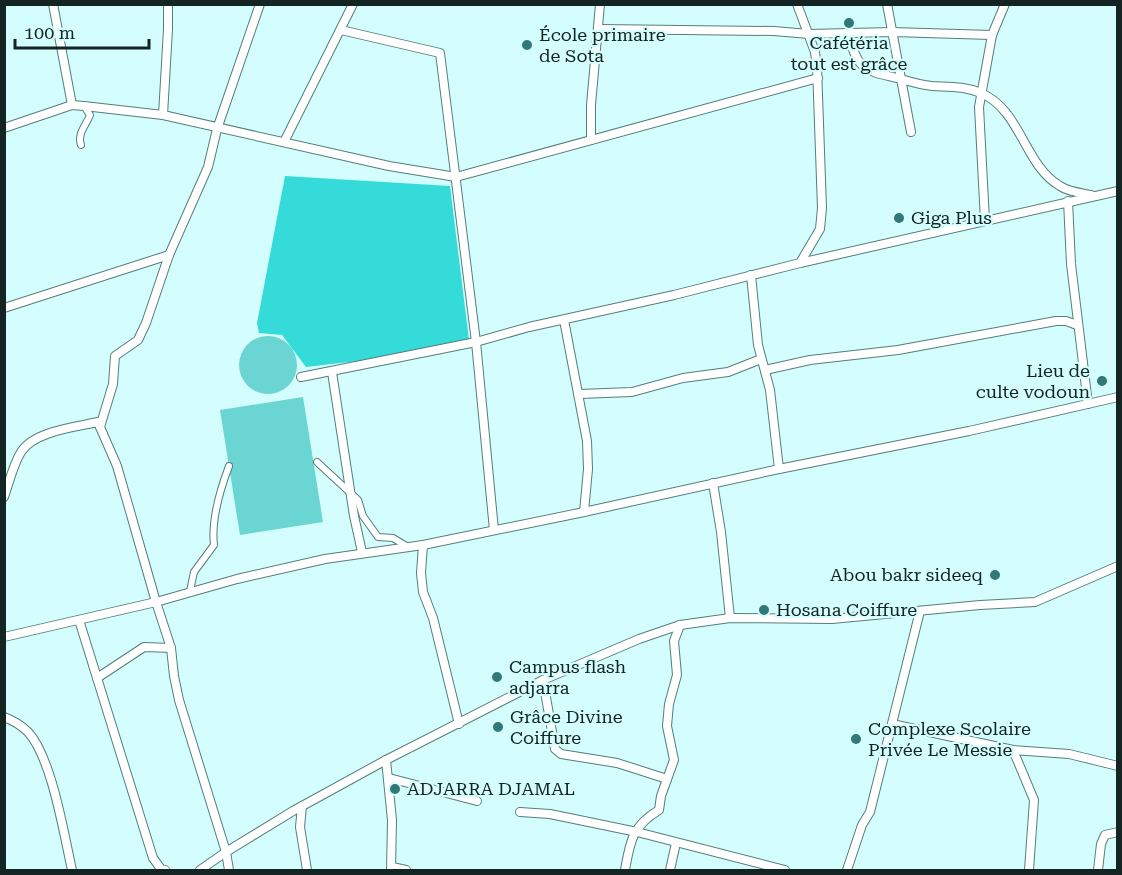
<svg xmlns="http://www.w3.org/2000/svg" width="1122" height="875" viewBox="0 0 1122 875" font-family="'Roboto Serif',serif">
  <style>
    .green { fill: #6bd5d3 }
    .forest { fill: #35dbd9 }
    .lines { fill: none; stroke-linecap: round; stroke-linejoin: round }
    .pedestrian-casing { stroke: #557d7c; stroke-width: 8 }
    .minor-casing { stroke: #557d7c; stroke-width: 10 }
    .pedestrian { stroke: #fff; stroke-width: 6 }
    .minor { stroke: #fff; stroke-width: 8 }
    .poi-dot { fill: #307978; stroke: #d3fefd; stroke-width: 2 }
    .labels { text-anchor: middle; stroke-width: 4.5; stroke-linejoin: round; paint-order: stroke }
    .poi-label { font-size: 18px; fill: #132423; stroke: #d3fefd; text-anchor: start }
  </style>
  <rect width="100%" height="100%" fill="#d3fefd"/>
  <g class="green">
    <circle cx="268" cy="365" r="29"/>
    <path d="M303,397L323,522L240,535L220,410Z"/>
  </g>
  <path class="forest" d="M285,176L450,186L470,348L306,367L282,335L259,333L257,323Z"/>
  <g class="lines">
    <g class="pedestrian-casing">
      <g id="pedestrian">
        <path d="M81,145C77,133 86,126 90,115L84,106"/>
        <path d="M317,462L358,500L363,516L378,537L393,538L408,547"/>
        <path d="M190,591L194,572L214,545C211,520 220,490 229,466"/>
      </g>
    </g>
    <g class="minor-casing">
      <g id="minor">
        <path d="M53,4L72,105"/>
        <path d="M797,4L815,52L817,67L822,208L820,229L800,263"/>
        <path d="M887,4L911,132"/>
        <path d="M598,29L774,31L809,34L892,32L992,35"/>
        <path d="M341,30L440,53L476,342L494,530"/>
        <path d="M848,32C851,42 854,58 862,65C874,75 887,75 901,79C911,82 921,85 932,86C949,87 965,86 981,93C1021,110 1024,165 1060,186C1069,192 1081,193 1091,195"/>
        <path d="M163,115L168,29V4"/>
        <path d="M4,128L72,105L84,106L163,115L389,166L456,177L818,78"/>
        <path d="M591,140V105L600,4"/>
        <path d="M284,142L353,4"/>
        <path d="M1068,201L1071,264L1088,404"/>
        <path d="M985,221L979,107L992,35L1005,4"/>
        <path d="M751,275L758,345L770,390L779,469"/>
        <path d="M4,308L169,255"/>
        <path d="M564,320L587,441L588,469L584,512"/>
        <path d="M765,370L810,360L898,350L1056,321H1066L1077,325"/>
        <path d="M332,372L354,516L362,552"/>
        <path d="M301,377L476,342L529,327L674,295L800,263L1118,191"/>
        <path d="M579,394L632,392L683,378L728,372L761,359"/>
        <path d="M713,483L721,532L730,618"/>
        <path d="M4,497C9,483 13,465 21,452C34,431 76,427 98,422L100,427"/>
        <path d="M423,545L421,573L423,592L433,618L459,724"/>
        <path d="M79,620L153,858L161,869L165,870"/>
        <path d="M4,637L156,602L237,579L325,559L423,545L584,512L779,469L969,431L1118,397"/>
        <path d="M97,678L144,647L171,648"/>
        <path d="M543,680L555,749L561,754L617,763L667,779"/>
        <path d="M4,717C12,720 22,726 28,732C52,758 64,835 72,870"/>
        <path d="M892,724L1013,750L1069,754L1118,766"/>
        <path d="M1013,750L1034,800L1029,870"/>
        <path d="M386,760L392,820L391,870"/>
        <path d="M389,778L477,801"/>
        <path d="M302,806L300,827L307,870"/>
        <path d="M520,812L550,814L637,832L785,870"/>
        <path d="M392,867L406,870"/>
        <path d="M200,870L226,852L293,811L386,760L543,680L639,639L680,625L730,618L832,619L980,605L1035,602L1118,566"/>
        <path d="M229,870L226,852L179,700L174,676L171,648L156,602L117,466L100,427L113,384L115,356L138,340L146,323L169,255L208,167L217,129L260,4"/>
        <path d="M625,870C630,842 632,826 659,810L661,796L674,760L667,726L669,704L677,675L674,641L680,625"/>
        <path d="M670,870L676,843"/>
        <path d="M847,870L862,825L870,812L920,611"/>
        <path d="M1098,870L1101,844L1105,835L1118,832"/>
      </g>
    </g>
    <use href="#pedestrian" class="pedestrian"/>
    <use href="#minor" class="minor"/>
  </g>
  <g class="poi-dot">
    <circle cx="849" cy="23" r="6"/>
    <circle cx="527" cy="45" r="6"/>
    <circle cx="899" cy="218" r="6"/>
    <circle cx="1102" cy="381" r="6"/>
    <circle cx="995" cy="575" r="6"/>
    <circle cx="764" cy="610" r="6"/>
    <circle cx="497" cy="677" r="6"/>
    <circle cx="498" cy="727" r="6"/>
    <circle cx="856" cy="739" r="6"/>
    <circle cx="395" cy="789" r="6"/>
  </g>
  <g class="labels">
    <g class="poi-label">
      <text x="539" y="41">École primaire<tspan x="539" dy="21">de Sota</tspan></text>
      <text x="849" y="49" text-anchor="middle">Cafétéria<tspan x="849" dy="21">tout est grâce</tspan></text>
      <text x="911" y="224">Giga Plus</text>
      <text x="1090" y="377" text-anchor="end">Lieu de<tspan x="1090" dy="21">culte vodoun</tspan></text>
      <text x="983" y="581" text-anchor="end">Abou bakr sideeq</text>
      <text x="776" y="616">Hosana Coiffure</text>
      <text x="509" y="673">Campus flash<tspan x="509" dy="21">adjarra</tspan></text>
      <text x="510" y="723">Grâce Divine<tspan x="510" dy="21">Coiffure</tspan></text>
      <text x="868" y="735">Complexe Scolaire<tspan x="868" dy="21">Privée Le Messie</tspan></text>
      <text x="407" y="795">ADJARRA DJAMAL</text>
    </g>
  </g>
  <rect width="1122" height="875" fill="none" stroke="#132423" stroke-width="12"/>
  <path d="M15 39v9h134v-9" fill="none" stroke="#132423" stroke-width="3"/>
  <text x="24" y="39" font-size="18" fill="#132423" stroke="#d3fefd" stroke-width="4.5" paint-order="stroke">100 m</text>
</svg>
